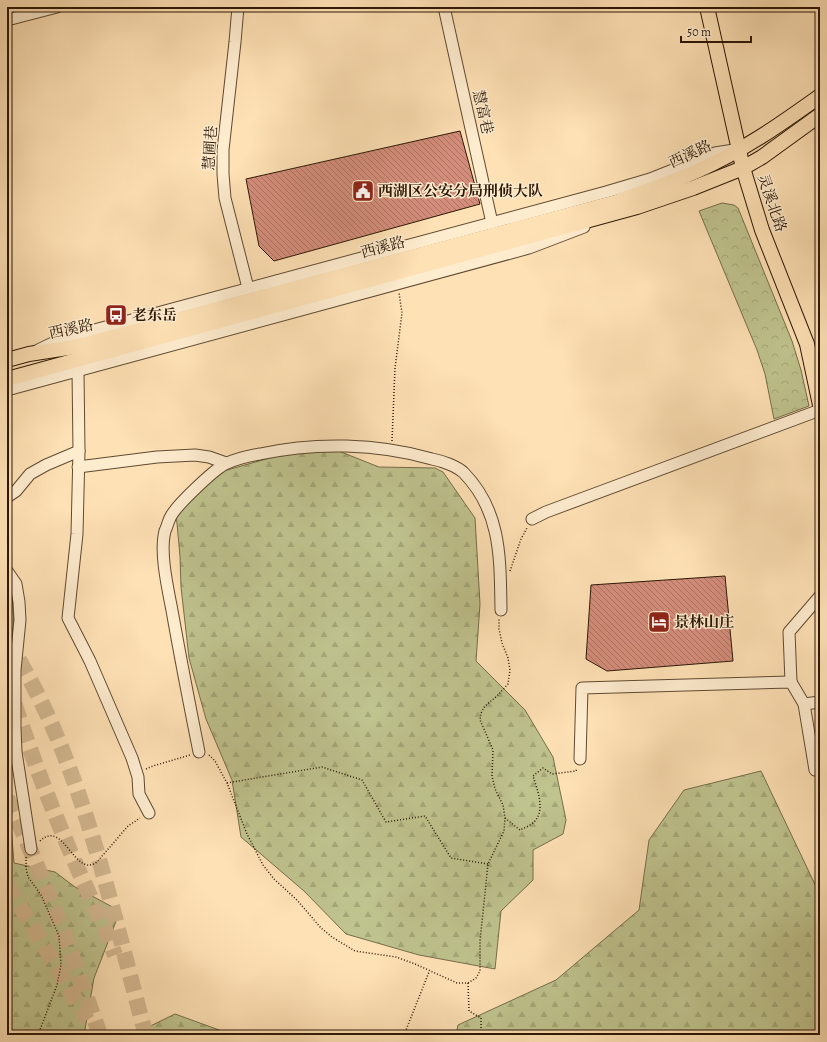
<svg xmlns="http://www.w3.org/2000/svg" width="827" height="1042" viewBox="0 0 827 1042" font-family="Alegreya,'Noto Serif SC',serif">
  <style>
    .forest { fill: url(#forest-firs); stroke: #766d4a }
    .park { fill: url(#park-crowns); stroke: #766d4a }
    .building { fill: url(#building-back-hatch); stroke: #2c1705 }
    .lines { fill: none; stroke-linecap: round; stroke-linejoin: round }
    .highway-tunnel { stroke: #d4b992; stroke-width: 16; stroke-dasharray: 16 8; stroke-linecap: butt }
    .minor-casing { stroke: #604a31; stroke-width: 13 }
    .major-casing { stroke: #2c1705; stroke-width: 16 }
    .path { stroke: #2c1705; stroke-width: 1.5; stroke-dasharray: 1 2; stroke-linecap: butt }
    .minor { stroke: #feeccf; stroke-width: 11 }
    .major { stroke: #fee1b5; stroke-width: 14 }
    .labels { text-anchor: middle; stroke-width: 3; stroke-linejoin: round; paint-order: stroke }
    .street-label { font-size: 15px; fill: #2c1705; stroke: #feeccf }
    .poi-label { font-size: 15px; font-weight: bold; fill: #2c1705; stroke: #feeccf; text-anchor: start }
  </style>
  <defs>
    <pattern id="forest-firs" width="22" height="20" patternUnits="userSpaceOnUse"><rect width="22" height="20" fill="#bfc38e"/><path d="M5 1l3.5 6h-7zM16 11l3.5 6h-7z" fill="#a4a779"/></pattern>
    <pattern id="park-crowns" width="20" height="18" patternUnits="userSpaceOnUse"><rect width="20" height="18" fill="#bfc38e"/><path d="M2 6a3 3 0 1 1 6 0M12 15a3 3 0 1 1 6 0" fill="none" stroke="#a4a779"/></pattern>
    <pattern id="building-back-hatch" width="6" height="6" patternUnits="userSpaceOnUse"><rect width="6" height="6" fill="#d48d7b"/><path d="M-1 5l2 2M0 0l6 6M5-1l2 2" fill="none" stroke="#ac7263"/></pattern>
  </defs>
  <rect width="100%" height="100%" fill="#fee1b5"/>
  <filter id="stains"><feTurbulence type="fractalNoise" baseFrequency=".005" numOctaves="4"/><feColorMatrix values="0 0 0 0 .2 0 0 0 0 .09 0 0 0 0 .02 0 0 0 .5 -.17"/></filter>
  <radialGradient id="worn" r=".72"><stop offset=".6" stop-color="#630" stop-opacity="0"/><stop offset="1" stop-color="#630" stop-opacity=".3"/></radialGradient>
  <g class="forest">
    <path d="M336,450L379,467L435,468L443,472L475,518L480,604L476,661L525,710L553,757L566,820L563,834L533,850V880L501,911L495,969L419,955L346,934L304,891L241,837L232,780L206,719L189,658L181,587L180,556L176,513L220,472L291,452Z"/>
    <path d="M7,588L12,593L14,625L7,648Z"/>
    <path d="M761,771L820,895V1035H456L458,1025L556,980L639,910L649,840L684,790Z"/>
    <path d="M7,776L14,863L55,872L75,887L120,911L94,978L84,1035H7Z"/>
    <path d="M175,1014L233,1035H132Z"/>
  </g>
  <path class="park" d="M722,203L734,205L738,208L792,341L801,370L809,406L774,419L765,374L757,350L699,211Z"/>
  <g class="building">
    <path d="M460,131L480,204L274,261L259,246L246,179Z"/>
    <path d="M725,576L733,661L607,671L586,659L591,585Z"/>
  </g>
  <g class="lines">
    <g class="highway-tunnel">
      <path d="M7,639C21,663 35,688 47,714C93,815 116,926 145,1032"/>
      <path d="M7,681C23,731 41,781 61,829C78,872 99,913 115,955"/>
      <path d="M7,798C43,874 72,955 100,1035"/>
      <path d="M7,885L42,942L87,1020"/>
    </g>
    <g class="minor-casing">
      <g id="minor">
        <path d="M238,7L235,42L223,150V174L225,198L248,288"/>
        <path d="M444,7L492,223"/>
        <path d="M7,20L57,7"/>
        <path d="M38,350L61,339L606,192L650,179L715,153L734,150"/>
        <path d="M78,371L79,451L77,534L68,618L90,661L132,758L138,777L139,794L149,813"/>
        <path d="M7,390L529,248L584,227"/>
        <path d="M78,467L157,457L195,455L209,457L226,463"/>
        <path d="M7,497L16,491L30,474L46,465L79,451"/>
        <path d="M532,519L546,512L820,410"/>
        <path d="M7,571L16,584L19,602L20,620L15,670V728L16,752L31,849"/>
        <path d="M791,682L789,632L820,596"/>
        <path d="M804,704L815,770"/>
        <path d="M199,752C190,707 181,661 173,616C169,593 159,554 165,531C167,527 168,522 170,518C175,506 214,470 225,464C236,459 248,456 260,454C315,442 377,443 432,459C442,461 457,466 464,473C502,512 500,560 501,610"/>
        <path d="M580,759L582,688L791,682L804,704L820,702"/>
      </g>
    </g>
    <g class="major-casing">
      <g id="major">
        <path d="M707,7L743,168L762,230L807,344L820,405"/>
        <path d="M7,360L29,354L74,347L154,326L616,202C643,192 671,183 697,171C741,152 781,124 820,96"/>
        <path d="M7,379L637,207L693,188L743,168L762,157L820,115"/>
      </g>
    </g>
    <g class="path">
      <path d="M392,441L395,368L402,313L399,293"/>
      <path d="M510,571L521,539L527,528"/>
      <path d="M209,755L215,761L227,783L247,834L263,865L274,879L297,900L321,928L332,937L355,951L396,957L415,964L457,983H468L476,978L480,971V941L488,864L504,831L505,818L503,805L495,789L492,776L493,750L480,720L481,713L485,706L497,696L508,684L510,670L508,658L502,643L499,629V619"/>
      <path d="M146,769L153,766L190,755"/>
      <path d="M227,783L322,767L362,780L386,822L425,816L451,858L488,864"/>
      <path d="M505,818L520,830C524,828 530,826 534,822C546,810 537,789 533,776L543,768L552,774L576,771L577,768"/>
      <path d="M40,841C64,818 74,879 97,862L128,826L140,818"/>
      <path d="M26,857V868L28,877L41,895L59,936L61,965L57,985L38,1035"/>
      <path d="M468,983L469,1011L481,1018V1035"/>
      <path d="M404,1035L429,972"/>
    </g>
    <use href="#minor" class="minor"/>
    <use href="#major" class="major"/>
  </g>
  <defs>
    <g id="civic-square" transform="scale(1.15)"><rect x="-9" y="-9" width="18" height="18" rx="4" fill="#8f2418" stroke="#feeccf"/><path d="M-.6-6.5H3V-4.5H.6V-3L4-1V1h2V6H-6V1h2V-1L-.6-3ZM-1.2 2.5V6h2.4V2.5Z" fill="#fff"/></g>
    <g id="bus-square" transform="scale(1.15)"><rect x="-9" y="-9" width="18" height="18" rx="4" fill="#8f2418" stroke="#feeccf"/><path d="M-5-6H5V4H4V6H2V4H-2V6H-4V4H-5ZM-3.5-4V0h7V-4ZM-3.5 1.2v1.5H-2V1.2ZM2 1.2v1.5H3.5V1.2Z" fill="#fff"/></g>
    <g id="hotel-square" transform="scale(1.15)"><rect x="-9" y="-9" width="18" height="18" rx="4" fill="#8f2418" stroke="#feeccf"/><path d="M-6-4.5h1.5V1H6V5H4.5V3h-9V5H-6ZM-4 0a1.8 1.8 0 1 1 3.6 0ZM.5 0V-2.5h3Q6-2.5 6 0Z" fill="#fff"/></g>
  </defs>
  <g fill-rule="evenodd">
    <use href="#civic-square" x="363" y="191"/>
    <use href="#bus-square" x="116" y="315"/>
    <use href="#hotel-square" x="659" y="622"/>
  </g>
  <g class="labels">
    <g class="street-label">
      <text transform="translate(483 112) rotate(77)" y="5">慧富巷</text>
      <text transform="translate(210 148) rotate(-86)" y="5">慧圃巷</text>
      <text transform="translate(690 154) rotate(-25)" y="5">西溪路</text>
      <text transform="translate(772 203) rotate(71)" y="5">灵溪北路</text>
      <text transform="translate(383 247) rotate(-15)" y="5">西溪路</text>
      <text transform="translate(71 329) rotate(-12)" y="5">西溪路</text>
    </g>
    <g class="poi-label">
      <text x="378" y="196">西湖区公安分局刑侦大队</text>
      <text x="132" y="320">老东岳</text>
      <text x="674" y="627">景林山庄</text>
    </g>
  </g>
  <rect width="827" height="1042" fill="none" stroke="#fee1b5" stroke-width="24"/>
  <rect x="8" y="8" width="811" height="1026" fill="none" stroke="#2c1705" stroke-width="2"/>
  <rect x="12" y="12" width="803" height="1018" fill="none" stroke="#2c1705"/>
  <path d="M681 36v6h70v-6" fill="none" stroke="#2c1705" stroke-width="2"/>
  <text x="687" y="36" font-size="12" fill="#2c1705" stroke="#feeccf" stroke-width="3" paint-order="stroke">50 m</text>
  <rect width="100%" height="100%" filter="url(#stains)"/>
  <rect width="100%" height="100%" fill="url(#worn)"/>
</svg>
